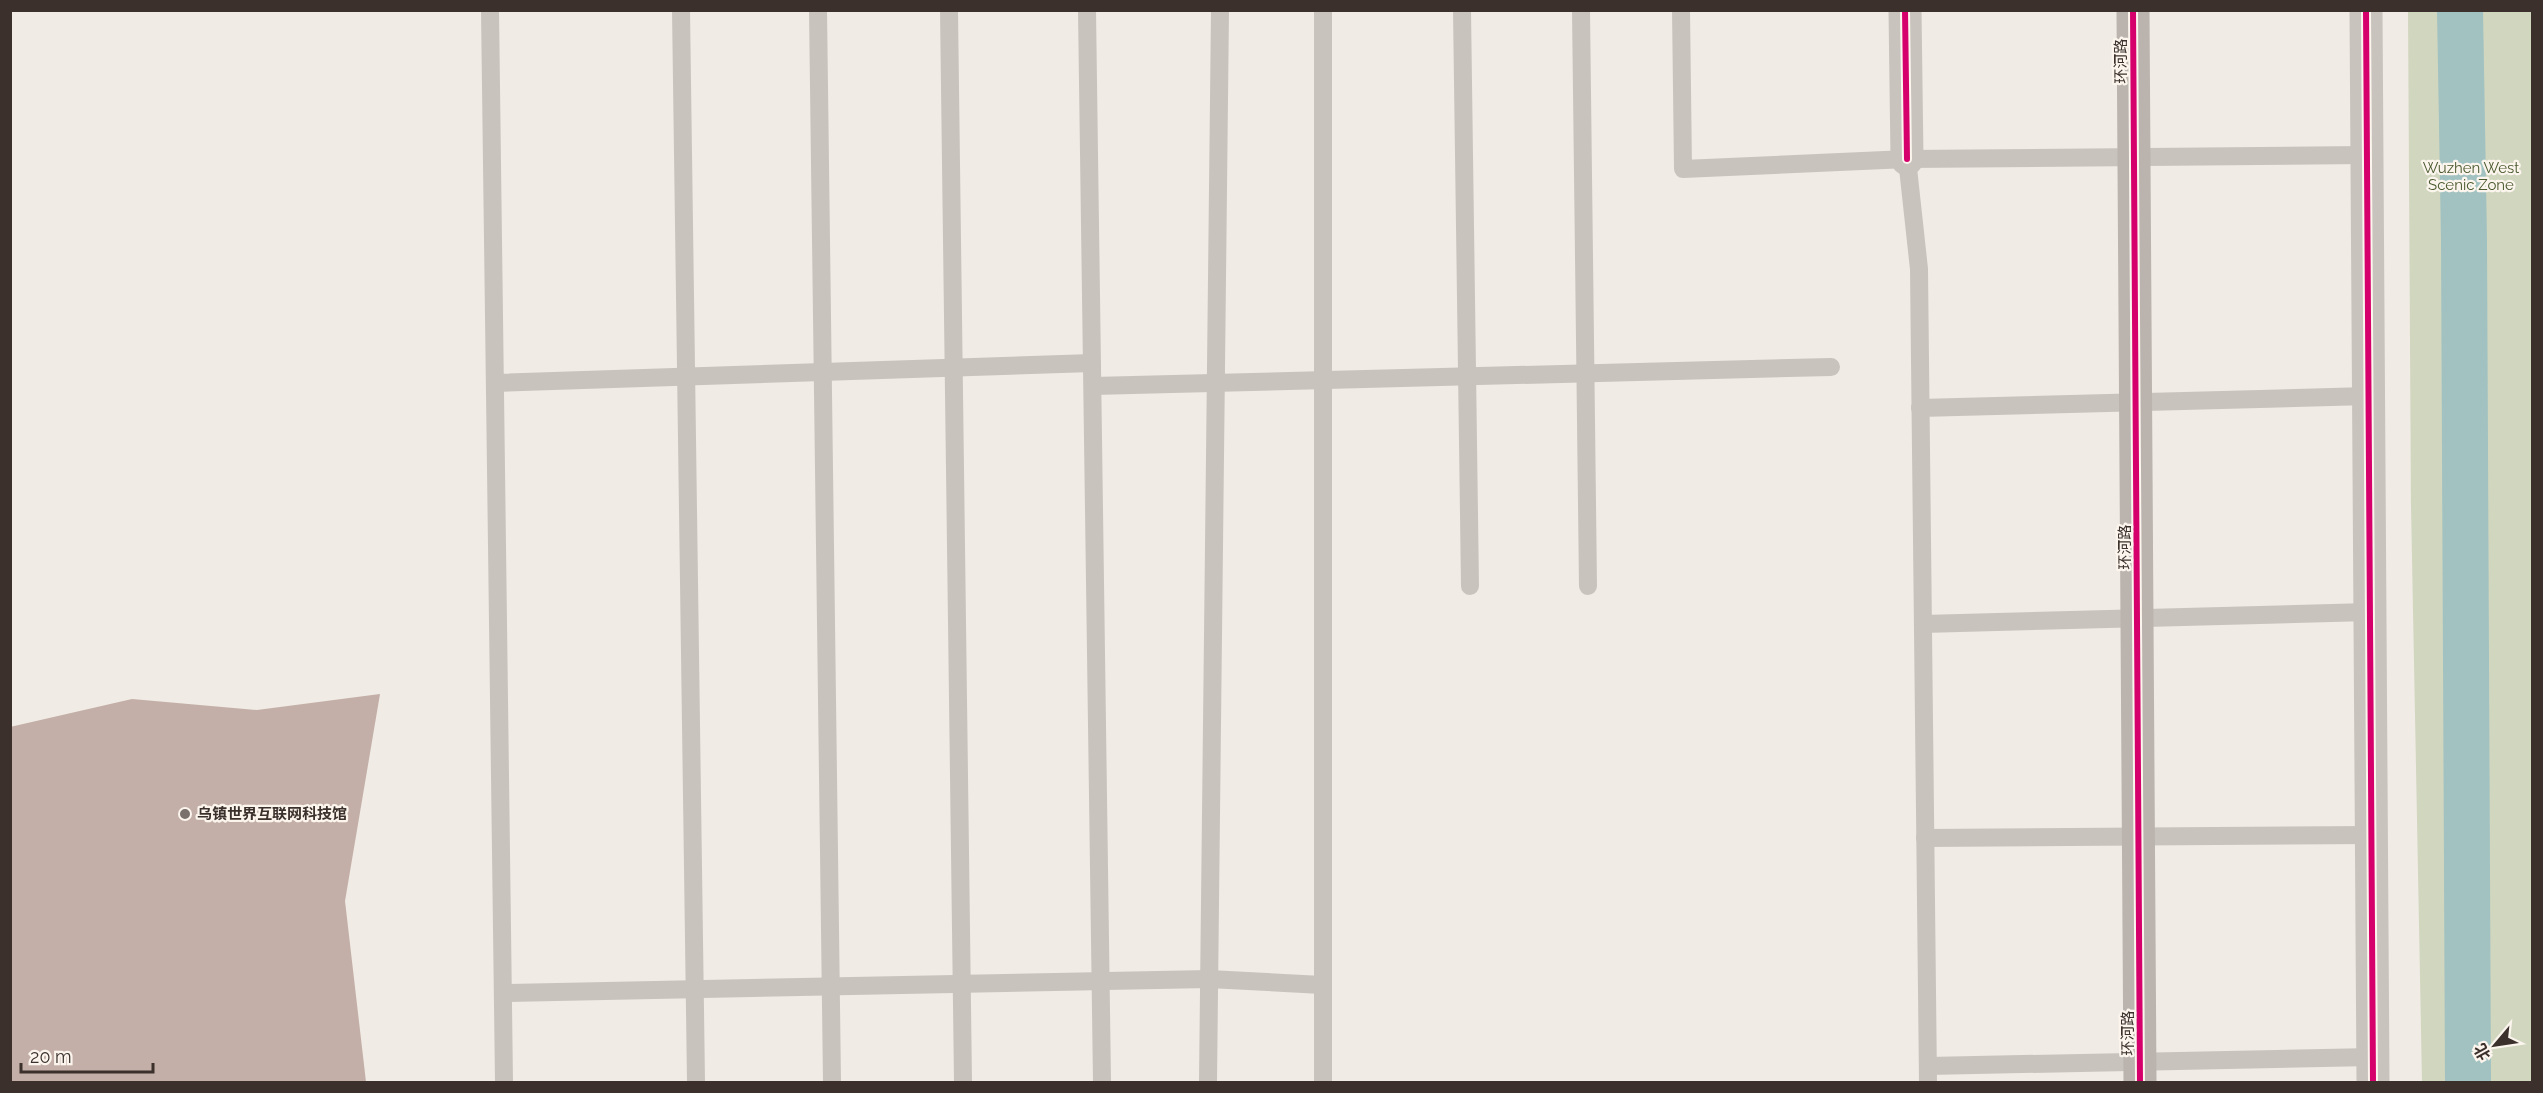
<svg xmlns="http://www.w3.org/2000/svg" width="2543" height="1093" viewBox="0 0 2543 1093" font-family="Raleway,'Noto Sans SC',sans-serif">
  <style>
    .green { fill: #d1d6bf }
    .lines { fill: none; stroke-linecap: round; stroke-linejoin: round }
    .canal { stroke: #a1c2c1; stroke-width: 46 }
    .building { fill: #c3afa7 }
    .lane { stroke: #c9c3be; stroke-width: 18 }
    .street { stroke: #c9c3be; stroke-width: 33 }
    .secondary { stroke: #bab3ae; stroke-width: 33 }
    .cycleway-casing { stroke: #fbf5ee; stroke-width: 10 }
    .cycleway { stroke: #d6006c; stroke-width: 6 }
    .poi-dot { fill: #7a716c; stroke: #fbf5ee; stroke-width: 2 }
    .labels { text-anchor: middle; stroke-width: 4.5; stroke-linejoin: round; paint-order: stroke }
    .street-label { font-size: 15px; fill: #3b302b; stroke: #fbf5ee }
    .park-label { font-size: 15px; fill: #4a5a2e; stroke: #fbf5ee }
    .poi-label { font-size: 15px; font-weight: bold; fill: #3b302b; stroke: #fbf5ee; text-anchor: start }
  </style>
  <rect width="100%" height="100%" fill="#f0ebe5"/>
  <path class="green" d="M2408,11H2532V1082H2422L2411,505Z"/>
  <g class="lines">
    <path class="canal" d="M2460,10L2464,240L2468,1082"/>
  </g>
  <path class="building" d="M380,694L345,901L366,1082H10V727L132,699L257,710Z"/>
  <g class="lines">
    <g class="lane">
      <path d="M490,10L504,1082"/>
      <path d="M681,10L696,1082"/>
      <path d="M818,10L832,1082"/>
      <path d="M949,10L963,1082"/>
      <path d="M1087,10L1102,1082"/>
      <path d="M1323,10V1082"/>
      <path d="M1462,10L1470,586"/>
      <path d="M1581,10L1588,586"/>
      <path d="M1681,10L1683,169L1907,159L2366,155"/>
      <path d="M1907,159L1919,269L1928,1082"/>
      <path d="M495,383L1092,363"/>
      <path d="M1093,386L1831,367"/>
      <path d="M1920,408L2368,396"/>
      <path d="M1923,624L2369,612"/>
      <path d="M1925,838L2371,835"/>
      <path d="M503,993L1209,979L1322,985"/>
      <path d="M1928,1066L2372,1057"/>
      <path d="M1208,1082L1220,10"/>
    </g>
    <g class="street">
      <path d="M1905,10L1907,159"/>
      <path d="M2366,10L2373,1082"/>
    </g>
    <path class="secondary" d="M2133,10L2140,1082"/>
    <g class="cycleway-casing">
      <g id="cycleway">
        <path d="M1905,10L1907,159"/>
        <path d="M2133,10L2140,1082"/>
        <path d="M2366,10L2373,1082"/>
      </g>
    </g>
    <use href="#cycleway" class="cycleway"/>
  </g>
  <circle class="poi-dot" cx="185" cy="814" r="6"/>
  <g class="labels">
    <g class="street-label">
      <text transform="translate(2121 61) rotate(-90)" y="5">环河路</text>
      <text transform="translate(2125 547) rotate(-90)" y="5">环河路</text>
      <text transform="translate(2128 1033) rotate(-90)" y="5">环河路</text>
    </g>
    <g class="park-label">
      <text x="2471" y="173">Wuzhen West<tspan x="2471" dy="17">Scenic Zone</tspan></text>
    </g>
    <g class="poi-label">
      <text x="197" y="819">乌镇世界互联网科技馆</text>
    </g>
  </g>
  <rect width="2543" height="1093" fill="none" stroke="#3b302b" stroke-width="24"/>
  <g transform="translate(2495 1045) rotate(241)" stroke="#fbf5ee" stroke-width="4.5" paint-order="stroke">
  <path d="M0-4.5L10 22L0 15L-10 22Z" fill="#3b302b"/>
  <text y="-9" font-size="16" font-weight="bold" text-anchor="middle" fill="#3b302b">北</text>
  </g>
  <path d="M21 1063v9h132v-9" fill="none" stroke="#3b302b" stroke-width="3"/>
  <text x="30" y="1063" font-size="18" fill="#3b302b" stroke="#fbf5ee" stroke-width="4.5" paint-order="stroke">20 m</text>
</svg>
